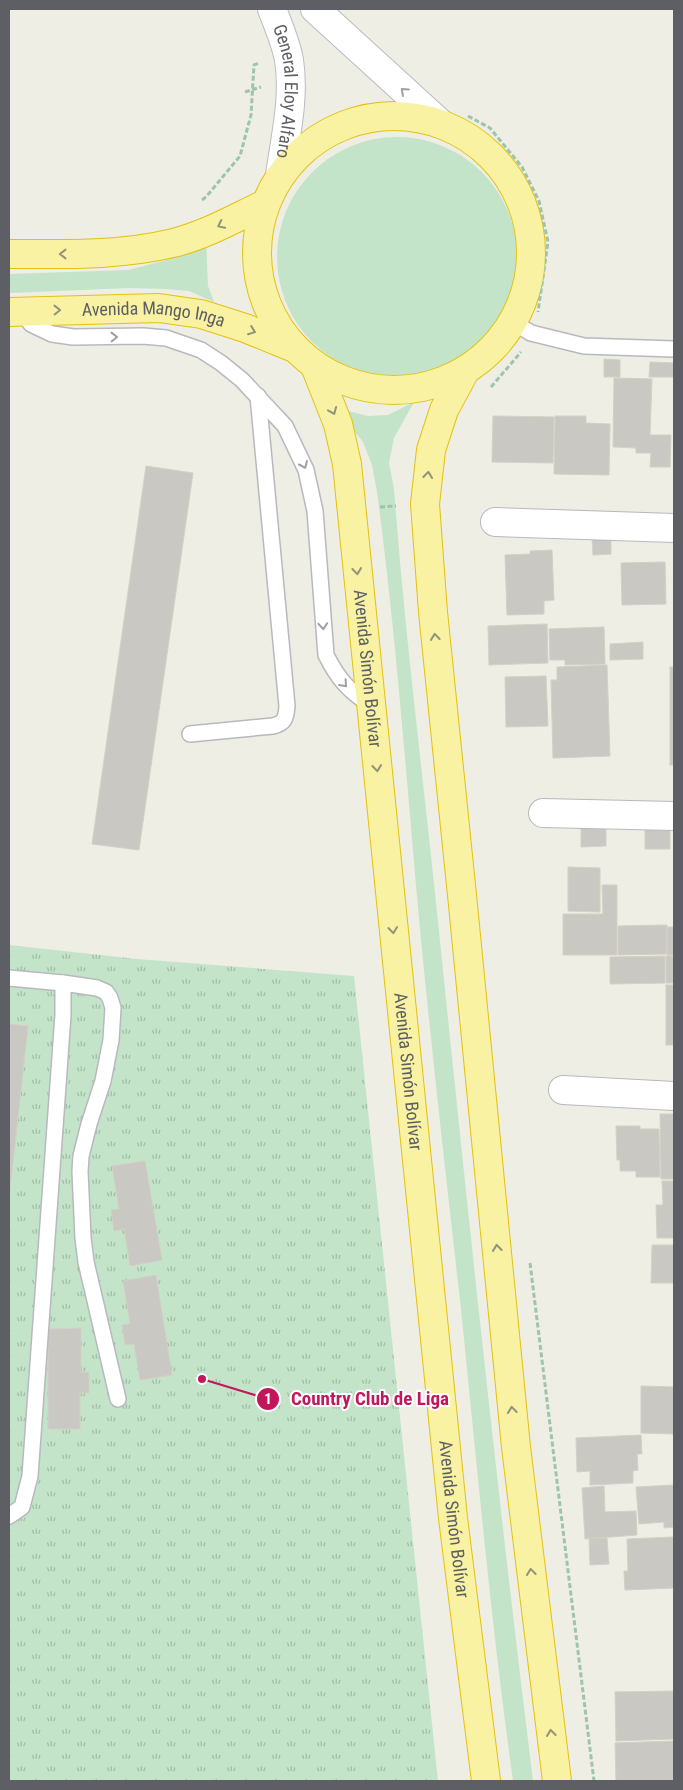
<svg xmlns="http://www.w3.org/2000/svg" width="683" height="1790" viewBox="0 0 683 1790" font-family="'Roboto Condensed',sans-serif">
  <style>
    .grass { fill: #c4e4c9 }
    .park { fill: url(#park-tufts) }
    .building { fill: #cac8c2; stroke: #d3d0c4 }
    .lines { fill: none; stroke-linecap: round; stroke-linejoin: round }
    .service-casing { stroke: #b8b9be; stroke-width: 18 }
    .minor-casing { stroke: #b8b9be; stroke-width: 30 }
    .secondary-casing { stroke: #bbbcc2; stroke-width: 30 }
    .trunk-casing { stroke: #e4c110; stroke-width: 30 }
    .path { stroke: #9ec4ae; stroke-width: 3; stroke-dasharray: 5 2.5; stroke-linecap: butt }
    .service { stroke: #fff; stroke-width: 15 }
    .minor { stroke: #fff; stroke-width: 28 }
    .secondary { stroke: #fff; stroke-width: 28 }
    .trunk { stroke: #f8f2a2; stroke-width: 28 }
    .oneway { stroke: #9e9fa3 }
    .oneway2 { stroke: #93927a }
    .labels { text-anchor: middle; stroke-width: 4; stroke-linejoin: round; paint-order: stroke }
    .street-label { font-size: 18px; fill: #5d5f65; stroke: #fff }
    .leader { fill: none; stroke: #c2185b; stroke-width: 2 }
    .callout-dot { fill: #c2185b; stroke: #fff; stroke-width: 2 }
    .mark-label { font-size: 15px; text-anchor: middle; font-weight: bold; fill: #fff }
    .callout-label { font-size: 19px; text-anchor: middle; font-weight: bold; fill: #c2185b; stroke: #fff; stroke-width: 4; stroke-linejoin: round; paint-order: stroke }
  </style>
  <defs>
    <pattern id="park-tufts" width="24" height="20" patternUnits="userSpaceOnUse" patternTransform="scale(1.25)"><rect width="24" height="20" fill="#c4e4c9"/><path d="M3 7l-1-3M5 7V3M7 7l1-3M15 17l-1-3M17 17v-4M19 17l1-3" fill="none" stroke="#a2bca7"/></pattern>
  </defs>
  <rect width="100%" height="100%" fill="#eeeee5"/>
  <g class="grass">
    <circle cx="397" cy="257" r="120"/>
    <path d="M206,239L208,286L214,302L189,291L166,289L131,288L9,293V274L128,270L163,261L185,252Z"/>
    <path d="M414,402L394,438L389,463L394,489C405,637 424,784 439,931C468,1215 498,1498 533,1781H513C491,1624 477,1466 461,1309C447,1186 433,1063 421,940C407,790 397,641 377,492L372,465L363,442L336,408L368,416L388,415Z"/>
  </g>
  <path class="park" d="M9,945L137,959L354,976L438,1781H9Z"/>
  <g class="building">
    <path d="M604,359L620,360V377H604Z"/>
    <path d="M650,362L674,363V377H649Z"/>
    <path d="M614,378L652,379L650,435H671L670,467H650L651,453H636V448L613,447Z"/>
    <path d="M493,416L554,417L553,463L492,462Z"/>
    <path d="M555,416H586V423L610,424L609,475L554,474Z"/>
    <path d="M146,466L193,473L139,850L92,844Z"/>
    <path d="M611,537V554L593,555L592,538Z"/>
    <path d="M552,550L554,600L544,601V614L507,615L505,555L530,554V551Z"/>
    <path d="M665,562L666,604L622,605L621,563Z"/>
    <path d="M547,624L548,663L489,665L488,626Z"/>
    <path d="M604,627L605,664L565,665V660H550L549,629Z"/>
    <path d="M643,642V659L610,660V644Z"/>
    <path d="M607,665L610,756L553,758L551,680H557V667Z"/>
    <rect x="670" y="667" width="4" height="98"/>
    <path d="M546,676L548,726L506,727L505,677Z"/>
    <path d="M670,827V849H645V828Z"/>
    <path d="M581,828H606V846L581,847Z"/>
    <path d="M568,867L600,868V912L568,911Z"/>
    <path d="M602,885H617V955H563V914H603Z"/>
    <path d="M667,925V954L618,955V926Z"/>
    <rect x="667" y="927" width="7" height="28"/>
    <path d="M665,956V983L610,984V957Z"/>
    <rect x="666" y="956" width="8" height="27"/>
    <rect x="666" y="985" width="8" height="60"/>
    <path d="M9,1024L28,1026L9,1199Z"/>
    <path d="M660,1114H674V1179H661Z"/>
    <path d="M616,1126H640V1129H659L660,1177H636V1171H620V1160H617Z"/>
    <path d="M145,1161L162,1260L130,1266L124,1229L114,1231L111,1210L119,1209L112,1166Z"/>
    <path d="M662,1181H674V1238H657L656,1205H663Z"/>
    <path d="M652,1245H674V1283H651Z"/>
    <path d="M156,1275L172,1375L140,1380L134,1344L125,1345L122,1325L130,1324L123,1281Z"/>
    <path d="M81,1328V1372H89V1393H80V1429H48V1329Z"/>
    <path d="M641,1386L674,1387V1434L641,1433Z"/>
    <path d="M641,1435L642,1454H637L638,1470L633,1471V1483L590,1485V1471L577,1472L576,1438Z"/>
    <path d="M674,1485V1527L664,1528V1522L639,1524L636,1487Z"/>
    <path d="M604,1486L605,1512L636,1511L637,1535L585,1539L582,1488Z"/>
    <path d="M674,1537V1588L625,1590L624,1571H628L627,1539Z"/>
    <path d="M589,1538H607L609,1564L590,1565Z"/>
    <path d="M674,1691V1739L616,1741L615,1692Z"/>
    <path d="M674,1741V1781H616L615,1743Z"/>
  </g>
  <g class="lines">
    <g class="service-casing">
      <g id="service">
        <path d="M21,311L31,324L52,334L73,337L143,336L166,338L201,350L221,363L242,380L285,426L306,470L315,511L326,655C338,679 348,690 370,705"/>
        <path d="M513,322L531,333L584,346L674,349"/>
        <path d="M190,734L273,726C285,723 286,718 287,706L258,396"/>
        <path d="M9,978L63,983V1015L30,1476L22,1507L9,1516"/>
        <path d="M63,983L97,988L106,992L110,998L113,1008L111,1040L103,1081L89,1124L81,1156L80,1171L83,1238L86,1262L118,1399"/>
      </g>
    </g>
    <g class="minor-casing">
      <g id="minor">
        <path d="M495,522L674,528"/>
        <path d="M543,813L674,816"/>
        <path d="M563,1090L674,1096"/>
      </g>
    </g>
    <g class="secondary-casing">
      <g id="secondary">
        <path id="s1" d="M272,9C278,25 286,43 289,60C295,98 285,138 280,175"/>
        <path d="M315,9L440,123"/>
      </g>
    </g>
    <g class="trunk-casing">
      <g id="trunk">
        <circle cx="394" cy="253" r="137"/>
        <path d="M9,254C64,254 119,256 173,243C206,235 235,218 265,204"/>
        <path id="s2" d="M9,312L159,308L201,314L245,328L292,347"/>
        <path id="s3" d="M315,366L338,424L347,464L453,1518L486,1781"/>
        <path d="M465,371L444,410L431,450L425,504L433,612L462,895L516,1447L557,1781"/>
      </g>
    </g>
    <g class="path">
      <path d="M245,92L261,87"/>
      <path d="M468,116L490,128L522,167L539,201L548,242L538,312"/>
      <path d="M202,200L206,197L240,156L251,115L254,65L259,63"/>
      <path d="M491,387L521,352"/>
      <path d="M380,507L396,506"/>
      <path d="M530,1263L594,1781"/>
    </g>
    <use href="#service" class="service"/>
    <use href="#minor" class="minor"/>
    <use href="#secondary" class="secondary"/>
    <use href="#trunk" class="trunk"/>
  </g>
  <defs><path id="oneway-chevron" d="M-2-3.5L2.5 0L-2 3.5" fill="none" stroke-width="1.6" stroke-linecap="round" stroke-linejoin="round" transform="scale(1.25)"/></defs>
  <g class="oneway">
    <use href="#oneway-chevron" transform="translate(404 91) rotate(-138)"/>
    <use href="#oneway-chevron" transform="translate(114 337) rotate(-1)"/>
    <use href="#oneway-chevron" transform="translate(304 465) rotate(66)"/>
    <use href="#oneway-chevron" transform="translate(323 626) rotate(86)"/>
    <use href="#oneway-chevron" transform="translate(344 684) rotate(48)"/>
  </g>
  <g class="oneway2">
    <use href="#oneway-chevron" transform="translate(221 225) rotate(154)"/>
    <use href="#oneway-chevron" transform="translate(63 254) rotate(-180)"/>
    <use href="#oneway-chevron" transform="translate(57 310) rotate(-1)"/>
    <use href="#oneway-chevron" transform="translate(252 331) rotate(21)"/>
    <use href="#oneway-chevron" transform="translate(333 411) rotate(68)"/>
    <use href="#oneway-chevron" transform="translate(428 475) rotate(-84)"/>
    <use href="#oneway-chevron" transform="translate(357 571) rotate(84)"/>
    <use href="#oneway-chevron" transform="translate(435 637) rotate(-96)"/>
    <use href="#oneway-chevron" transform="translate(377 768) rotate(84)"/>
    <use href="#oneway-chevron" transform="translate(393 930) rotate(84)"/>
    <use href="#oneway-chevron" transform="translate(497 1248) rotate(-96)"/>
    <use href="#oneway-chevron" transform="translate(512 1410) rotate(-96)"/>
    <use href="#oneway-chevron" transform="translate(531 1572) rotate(-97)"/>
    <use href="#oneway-chevron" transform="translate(551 1733) rotate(-97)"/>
  </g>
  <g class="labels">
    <g class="street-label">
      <text dy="6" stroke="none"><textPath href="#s1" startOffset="85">General Eloy Alfaro</textPath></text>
      <text dy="6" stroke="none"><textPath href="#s2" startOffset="145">Avenida Mango Inga</textPath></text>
      <text dy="6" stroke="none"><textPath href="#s3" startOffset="309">Avenida Simón Bolívar</textPath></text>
      <text dy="6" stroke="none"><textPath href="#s3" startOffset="714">Avenida Simón Bolívar</textPath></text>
      <text dy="6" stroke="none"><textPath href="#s3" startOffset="1164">Avenida Simón Bolívar</textPath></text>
    </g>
  </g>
  <path class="leader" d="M202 1379L268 1399"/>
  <g class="callout-dot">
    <circle cx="202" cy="1379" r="5"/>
    <circle cx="268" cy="1399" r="12"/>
  </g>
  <g class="mark-label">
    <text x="268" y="1404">1</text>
  </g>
  <g class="callout-label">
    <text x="370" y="1405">Country Club de Liga</text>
  </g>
  <rect width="683" height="1790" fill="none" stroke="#5d5f65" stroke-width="20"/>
</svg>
